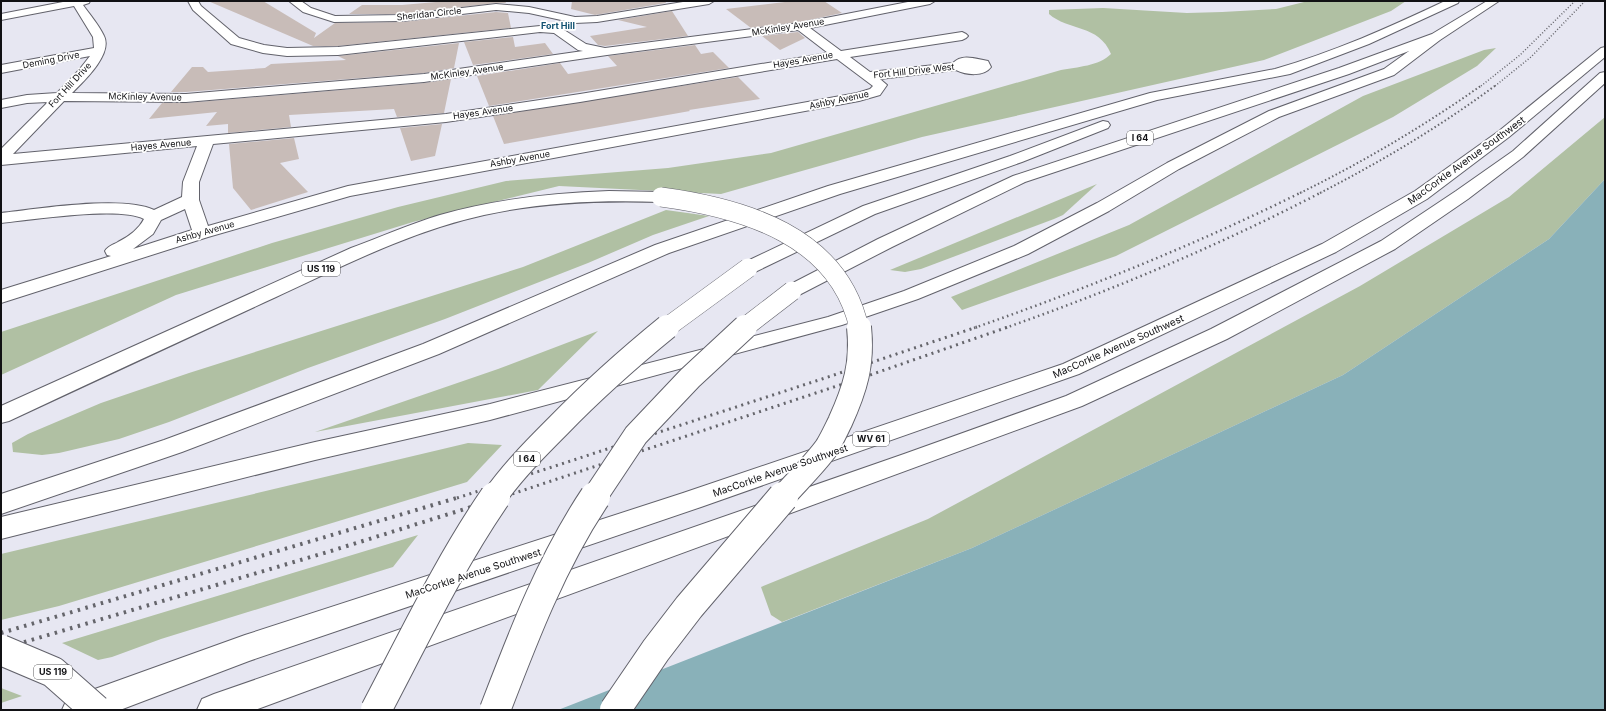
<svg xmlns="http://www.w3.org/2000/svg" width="1606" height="711" viewBox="0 0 1606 711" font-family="Inter,sans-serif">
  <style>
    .forest { fill: #b0c0a3 }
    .water { fill: #89b1b9 }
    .building { fill: #c8bcb8 }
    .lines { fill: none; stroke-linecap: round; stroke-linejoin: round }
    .minor-casing { stroke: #62626b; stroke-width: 2 }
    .major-casing { stroke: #62626b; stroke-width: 2 }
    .highway-casing { stroke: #62626b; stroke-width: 2 }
    .minor { fill: #fff; fill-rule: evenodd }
    .major { fill: #fff; fill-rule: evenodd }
    .highway { fill: #fff; fill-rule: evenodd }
    .rail-far4 { stroke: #65656b; stroke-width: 1.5; stroke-dasharray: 1 2; stroke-linecap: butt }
    .rail-far3 { stroke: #65656b; stroke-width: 2; stroke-dasharray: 1.5 2.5; stroke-linecap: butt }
    .rail-far2 { stroke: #65656b; stroke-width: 2.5; stroke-dasharray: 1.5 3.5; stroke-linecap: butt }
    .rail-far1 { stroke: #65656b; stroke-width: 3; stroke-dasharray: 2 4.5; stroke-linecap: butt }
    .rail { stroke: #65656b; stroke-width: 4; stroke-dasharray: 2.5 5.5; stroke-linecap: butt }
    .highway-bridge-far2-casing { stroke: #62626b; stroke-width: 20; stroke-linecap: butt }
    .highway-bridge-far1-casing { stroke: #62626b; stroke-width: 26; stroke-linecap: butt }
    .highway-bridge-casing { stroke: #62626b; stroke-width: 32; stroke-linecap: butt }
    .highway-bridge-far2 { stroke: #fff; stroke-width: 19 }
    .highway-bridge-far1 { stroke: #fff; stroke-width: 24 }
    .highway-bridge { stroke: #fff; stroke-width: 30 }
    .labels { text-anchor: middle; stroke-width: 3.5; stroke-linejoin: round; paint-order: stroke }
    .far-street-label { font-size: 9px; fill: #111114; stroke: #fff }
    .far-neighbourhood-label { font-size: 9px; font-weight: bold; fill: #125271; stroke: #fff }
    .shield { fill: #fff; stroke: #58585a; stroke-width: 1 }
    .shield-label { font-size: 9px; font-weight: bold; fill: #111114 }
    .street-label { font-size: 10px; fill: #111114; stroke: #fff }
  </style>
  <rect width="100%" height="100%" fill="#e7e7f2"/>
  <g class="forest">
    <path d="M1308,1H1406L1391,11L1264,60L922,137L721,194L559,186L413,222L176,295L1,375V332L272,243L398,207L506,181L668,168L771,153L1061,70C1077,67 1099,66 1111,54C1099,24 1068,31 1049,14V10L1103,8L1187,13L1222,12L1276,9Z"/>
    <path d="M1496,48L1477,66L1393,117L1116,256L962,310L951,297L1129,225L1363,96L1484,50Z"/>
    <path d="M1605,117V179L1549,239L1343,375L972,548L782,622L771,615L761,587L928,519L1360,286L1509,197Z"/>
    <path d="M1097,184L1063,215L1054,219L921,269L905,272L890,270Z"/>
    <path d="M666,210L709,216L653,235L588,263L445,319L308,368L169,422L119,439L59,453L42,455L13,452L12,443L28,434L101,403L189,373L523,267Z"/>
    <path d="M598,331L538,390L315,432L498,369Z"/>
    <path d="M468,443L502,445L467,482L59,606L1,620V554Z"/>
    <path d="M418,535L393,567L161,639L112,657L98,660L62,643Z"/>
    <path d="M1,688L22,696L1,703Z"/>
  </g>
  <path class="water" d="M1605,179V710H558L972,548L1343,375L1549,239Z"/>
  <g class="building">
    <path d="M208,1H263L316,33L314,38L335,23L402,22L496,12L508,13L511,28L338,46H313Z"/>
    <path d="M436,1H505L506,3H496L402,14H349L362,5H402L436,2Z"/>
    <path d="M572,1H665L666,3L595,15L571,9Z"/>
    <path d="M793,1H824L842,13L800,22L751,28L726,9Z"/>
    <path d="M672,11L688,36L605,46L598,45L590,36L647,27L618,20Z"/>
    <path d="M798,32L805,38L780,50L762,36Z"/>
    <path d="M513,37L515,47L545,43L553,54L473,65L464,42Z"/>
    <path d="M459,43L454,68L424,73L186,92H171L192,67H203L208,72L265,68L271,64L346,60L338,56Z"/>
    <path d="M695,45L701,54L713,52L729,68L489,106L477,76L560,63L568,74L617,66L608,56Z"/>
    <path d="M738,77L760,99L689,110L690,111L504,144L493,116Z"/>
    <path d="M451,79L444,113L397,117L394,109L289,115L291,127L228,133V124L206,126L217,112L149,119L162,103H186L424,83Z"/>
    <path d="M442,124L435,156L411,161L400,128Z"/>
    <path d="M294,138L299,159L280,163L308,192L251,210L233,188L229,144Z"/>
  </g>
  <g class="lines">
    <g class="minor-casing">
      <g id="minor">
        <path d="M68,1H90L89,3L83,5C90,15 99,25 104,36C113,54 84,81 72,93L186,94L424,74L583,51L578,50L554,33L540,32L338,55L287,56L263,53L231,44L193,10L188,1H198L201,6L239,38L264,45L287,48L338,47L540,26L561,28L586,44L605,48L800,23L913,1H935L930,4L810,28L841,51L962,32L966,34L968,36L966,38L962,40L850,57L870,72L953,63C962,53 977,59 988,61L991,67C984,77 966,75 956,70L880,79L887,85L880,95L859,101L350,196L208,237L1,303V290L111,256L107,255L105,251C108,246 113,245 118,242C128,237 139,229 144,219C119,206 32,220 1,223V213C37,209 123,195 154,210L182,197L183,182L197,146L1,165V149L48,102L27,103L1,108V100L27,95L57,93L79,70L90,56L1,73V65L94,48L93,37L74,6L1,20V14ZM798,30L828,53L580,94L446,114L13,154L64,101L186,102L424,82L607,55ZM837,59L873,86L870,89L857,93L348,186L208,226L199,200V182L213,144L446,122L580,102ZM185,209L192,230L133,249L153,234L161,220Z"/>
        <path d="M289,1H301L311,8L335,16L402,15L496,4L529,7L575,17L597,16L689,1H714L709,4L597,22L575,23L529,13L496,10L402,21L334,22L303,12Z"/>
      </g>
    </g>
    <g class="major-casing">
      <g id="major">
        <path d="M1605,47V57L1509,137L1427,199L1336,252L1079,374L701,507L249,661L120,710H62L67,699L245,635L683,493L1063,364L1322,244L1415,191L1499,131L1601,48Z"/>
        <path d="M1605,72V83L1523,157L1468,199L1395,249L1227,339L1082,406L255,710H197L202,699L214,694L904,454L1066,396L1211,329L1381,241L1456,191L1513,151L1600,73Z"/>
      </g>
    </g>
    <g class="highway-casing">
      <g id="highway">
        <path d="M1445,1H1459L1458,3L1369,44L1290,74L1157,100L840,194L669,253L439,354L182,452L1,514V494L164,440L423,344L655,245L828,186L1150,93L1275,69C1334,52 1390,27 1445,1Z"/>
        <path d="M1487,1H1499L1440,40L1394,75L1279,117L1179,169L1109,211L1028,254L918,299L842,325L490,420L315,460L1,539V517L315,442L490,404L828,317L904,291L1014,246L1097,203L1167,163L1269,111L1384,69L1409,51L1349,74L1025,182L892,247L799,295L792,297L785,295L782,291L785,287L878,239L1013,176L1339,68L1432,34Z"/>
        <path d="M1103,121L1108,122L1110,125L1108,128L1022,162L875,214L755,272L748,274L741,272L738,268L741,264L863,206L1010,156Z"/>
        <path d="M609,191L661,192L667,193L669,197L667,201L661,202C601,200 542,202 484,215C411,231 343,266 276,297C187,338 98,379 9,421L1,423V406L351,248C381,237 410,224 440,215C496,199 552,193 609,191Z"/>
      </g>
    </g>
    <use href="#minor" class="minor"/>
    <use href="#major" class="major"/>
    <use href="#highway" class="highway"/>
    <g class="rail-far4">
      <path d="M1481,86L1520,55L1575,1"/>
      <path d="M1495,86L1531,57L1585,1"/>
    </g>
    <g class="rail-far3">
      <path d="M1300,193C1363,162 1424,126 1482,85"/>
      <path d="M1320,193C1382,161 1441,126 1496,85"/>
    </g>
    <g class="rail-far2">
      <path d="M974,328C1085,289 1195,245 1302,192"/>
      <path d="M1005,328C1113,290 1220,245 1322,192"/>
    </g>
    <g class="rail-far1">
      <path d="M457,498L825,378L977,327"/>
      <path d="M500,498L870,375L1008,327"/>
    </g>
    <g class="rail">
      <path d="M1,633L460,497"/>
      <path d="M1,649L331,551L503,497"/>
    </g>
    <g class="highway-bridge-far2-casing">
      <g id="highway-bridge-far2">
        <path d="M661,197C744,208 839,236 859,328"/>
        <path d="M666,328L748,268"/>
        <path d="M744,328L792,291"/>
      </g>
    </g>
    <g class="highway-bridge-far1-casing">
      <g id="highway-bridge-far1">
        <path d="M494,498C513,471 536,448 559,425C593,390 629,358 667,327"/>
        <path d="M594,498L636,435L690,378L745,327"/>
        <path d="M782,498C797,481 814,465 827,447C832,439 836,430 840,422C855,389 863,364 859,327"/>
      </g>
    </g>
    <g class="highway-bridge-casing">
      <g id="highway-bridge">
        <path d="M1,650L53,672L96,710"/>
        <path d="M376,710C414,638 449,564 495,497"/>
        <path d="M495,710C523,637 551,563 595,497"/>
        <path d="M615,710L656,650L689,607L783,497"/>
      </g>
    </g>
    <use href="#highway-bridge-far2" class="highway-bridge-far2"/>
    <use href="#highway-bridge-far1" class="highway-bridge-far1"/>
    <use href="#highway-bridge" class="highway-bridge"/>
  </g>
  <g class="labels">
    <g class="far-street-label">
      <text transform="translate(429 14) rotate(-6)" y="3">Sheridan Circle</text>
      <text transform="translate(788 27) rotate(-9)" y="3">McKinley Avenue</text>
      <text transform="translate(51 60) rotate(-11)" y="3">Deming Drive</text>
      <text transform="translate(803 60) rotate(-10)" y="3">Hayes Avenue</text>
      <text transform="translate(914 71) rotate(-6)" y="3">Fort Hill Drive West</text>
      <text transform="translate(467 72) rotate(-8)" y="3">McKinley Avenue</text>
      <text transform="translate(70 85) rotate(-47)" y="3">Fort Hill Drive</text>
      <text transform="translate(145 97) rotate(1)" y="3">McKinley Avenue</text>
      <text transform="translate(839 100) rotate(-12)" y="3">Ashby Avenue</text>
      <text transform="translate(483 112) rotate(-8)" y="3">Hayes Avenue</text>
      <text transform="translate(161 145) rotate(-5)" y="3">Hayes Avenue</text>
      <text transform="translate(520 159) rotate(-10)" y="3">Ashby Avenue</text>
      <text transform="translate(205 232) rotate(-16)" y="3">Ashby Avenue</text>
    </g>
    <g class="far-neighbourhood-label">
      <text x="558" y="29">Fort Hill</text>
    </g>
    <g class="shield">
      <rect x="1127" y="131" width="26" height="14" rx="3"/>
      <rect x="302" y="262" width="38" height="14" rx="3"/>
      <rect x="853" y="432" width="36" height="14" rx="3"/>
      <rect x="514" y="452" width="26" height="14" rx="3"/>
      <rect x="34" y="665" width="38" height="14" rx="3"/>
    </g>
    <g class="shield-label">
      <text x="1140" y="141">I 64</text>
      <text x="321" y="272">US 119</text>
      <text x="871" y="442">WV 61</text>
      <text x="527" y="462">I 64</text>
      <text x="53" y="675">US 119</text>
    </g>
    <g class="street-label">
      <text transform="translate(1466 160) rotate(-36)" y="4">MacCorkle Avenue Southwest</text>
      <text transform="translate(1118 346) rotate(-24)" y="4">MacCorkle Avenue Southwest</text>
      <text transform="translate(780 470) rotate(-19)" y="4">MacCorkle Avenue Southwest</text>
      <text transform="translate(473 573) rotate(-18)" y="4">MacCorkle Avenue Southwest</text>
    </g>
  </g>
  <rect width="1606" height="711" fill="none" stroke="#111114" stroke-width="4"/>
</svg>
